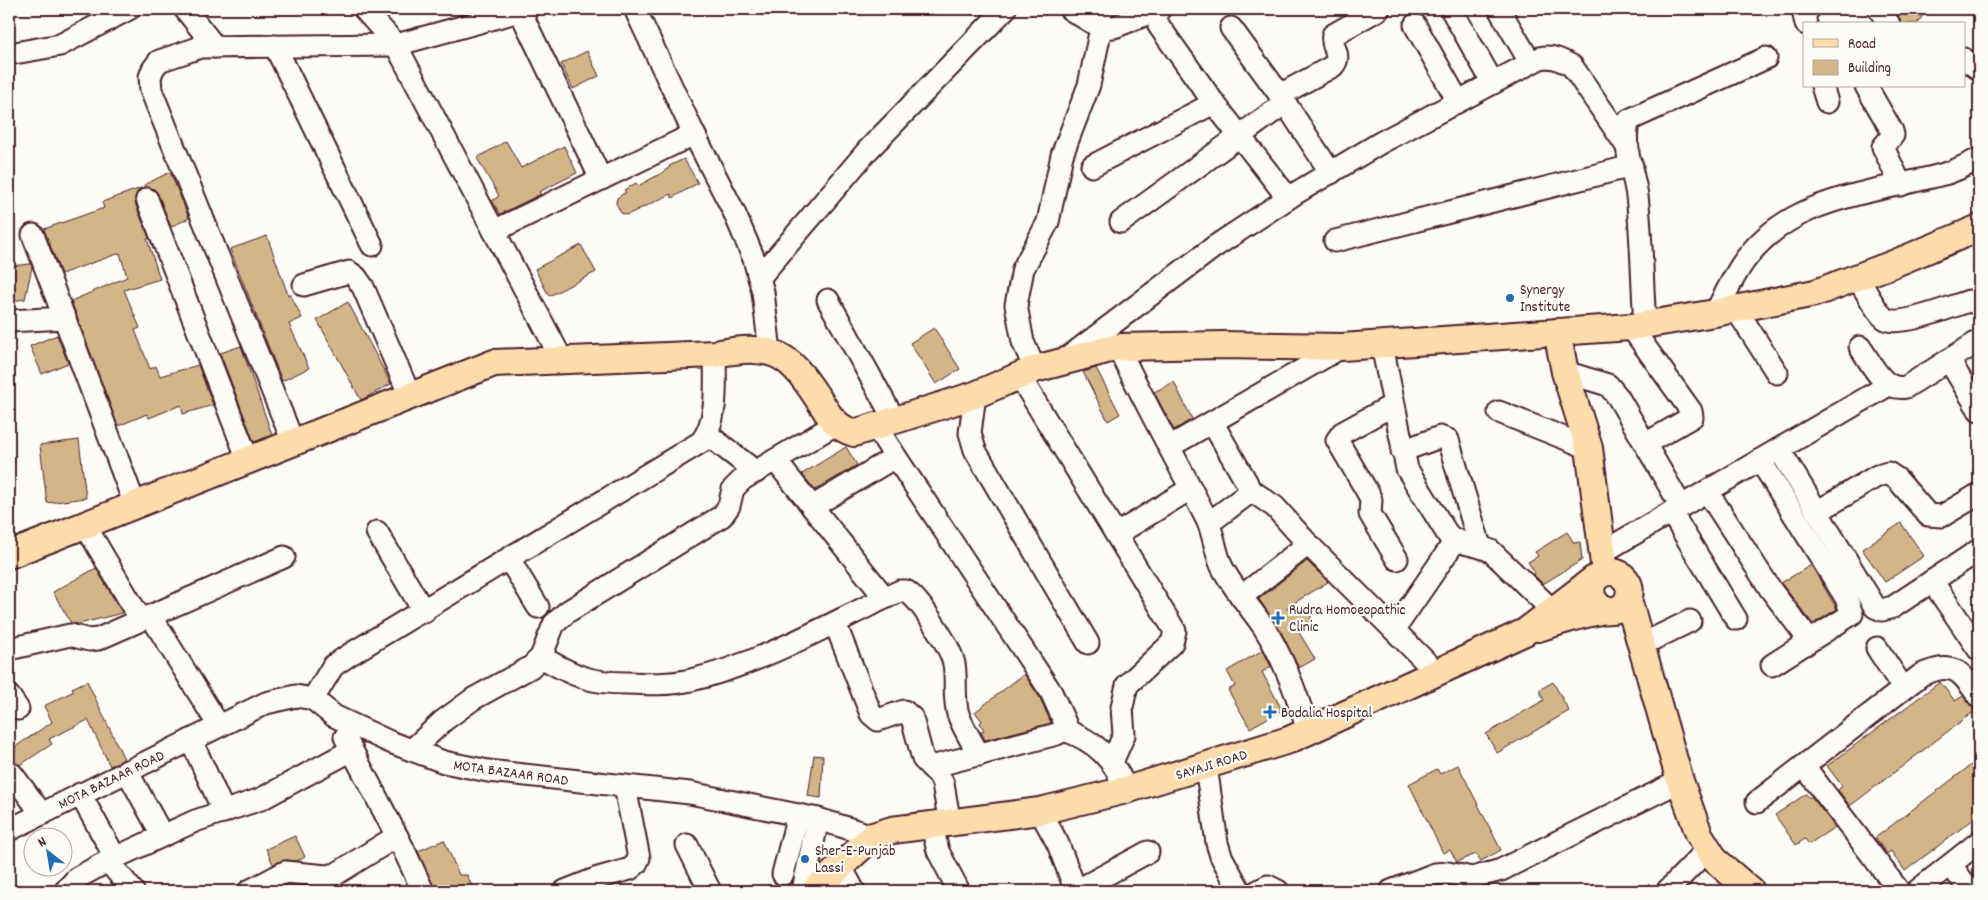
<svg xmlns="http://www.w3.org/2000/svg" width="1988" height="900" viewBox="0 0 1988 900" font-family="Dekko,sans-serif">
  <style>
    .building { fill: #d3b687; stroke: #4a1f2b }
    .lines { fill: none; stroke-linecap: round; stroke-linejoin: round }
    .minor-casing { stroke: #4a1f2b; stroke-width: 25 }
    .major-casing { stroke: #4a1f2b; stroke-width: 30 }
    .minor { stroke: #fdfcf7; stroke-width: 21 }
    .major { stroke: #fddcac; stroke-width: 26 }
    .poi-dot { fill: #1f6fb2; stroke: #fdfcf7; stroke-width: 2 }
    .labels { text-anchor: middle; stroke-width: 4.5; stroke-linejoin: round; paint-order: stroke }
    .poi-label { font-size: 15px; fill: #4a1f2b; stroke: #fdfcf7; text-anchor: start }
    .street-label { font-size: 15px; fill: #4a1f2b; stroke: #fdfcf7 }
  </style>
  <rect width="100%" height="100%" fill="#fdfcf7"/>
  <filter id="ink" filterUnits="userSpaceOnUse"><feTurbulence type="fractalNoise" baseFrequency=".02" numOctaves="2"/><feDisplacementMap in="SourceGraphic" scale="10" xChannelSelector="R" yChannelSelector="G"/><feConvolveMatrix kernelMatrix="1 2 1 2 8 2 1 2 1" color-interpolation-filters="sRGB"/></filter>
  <g filter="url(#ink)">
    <g class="building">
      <path d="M1894,9H1927L1917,24H1901Z"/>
      <path d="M587,51L599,76L573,89L561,64Z"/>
      <path d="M506,141L521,168L564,146L577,173L539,192L541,194L500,214L492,201L499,196L477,158Z"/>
      <path d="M684,159L698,183L672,198L671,194L627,215L621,213L616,203L617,198L626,192L624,190L636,183L638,186L660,174L670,167L669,166Z"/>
      <path d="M170,172L189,218L171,227L158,194L154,189L144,187V185Z"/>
      <path d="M141,188L135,197V203L149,238L147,239L160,279L124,290L140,328L135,330L150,369L156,366L160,376L198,365L213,405L183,414L181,405L149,418L147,414L118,426L71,301L127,277L120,253L61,274L44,229L104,208L102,202Z"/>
      <path d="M267,236L288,295L290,294L302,318L289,324L309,368L282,381L230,249Z"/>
      <path d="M581,245L596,272L549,296L535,269Z"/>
      <path d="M31,264L32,267L25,299L12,301L9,294V266Z"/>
      <path d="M348,302L391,384L361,400L317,320Z"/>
      <path d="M934,328L960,369L936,384L910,343Z"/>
      <path d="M57,335L68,363L42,374L30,346Z"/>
      <path d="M241,346L272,435L254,442L220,353Z"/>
      <path d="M1096,368L1120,414L1108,421L1083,372Z"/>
      <path d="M1174,382L1192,419L1174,430L1154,392Z"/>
      <path d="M79,440L86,498L47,503L40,445Z"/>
      <path d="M846,447L857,465L815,490L802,474Z"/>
      <path d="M1901,523L1924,556L1885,582L1862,549Z"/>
      <path d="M1567,532L1574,543L1580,542L1582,560L1543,584L1533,574L1535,573L1528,562L1538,556L1535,552Z"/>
      <path d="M1307,561L1328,582L1286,608L1312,610L1310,623L1292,621L1315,659L1299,668L1281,632L1259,599Z"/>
      <path d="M1811,565L1837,609L1813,624L1781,583Z"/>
      <path d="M96,568L122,613L79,624L71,623L53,592Z"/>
      <path d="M1263,650L1271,667L1262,672L1282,710L1250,728L1228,690L1235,686L1227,671Z"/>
      <path d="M1024,674L1040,698L1051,723L985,740L981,732L984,730L980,723L982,721L975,712Z"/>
      <path d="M87,681L124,759L110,766L88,720L49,739L52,744L20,765L9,761V751L52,722L44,706L74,691L72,688Z"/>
      <path d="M1553,682L1569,711L1497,753L1486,734L1544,700L1539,690Z"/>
      <path d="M1940,682L1955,701L1963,696L1976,710L1850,806L1838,790L1842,786L1827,766Z"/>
      <path d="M814,755L823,756L821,798L808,796Z"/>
      <path d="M1979,759V815L1905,871L1891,851L1887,854L1875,838Z"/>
      <path d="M1458,765L1501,850L1481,861L1476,854L1457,862L1450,850L1443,853L1409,784L1437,769L1440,774Z"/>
      <path d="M1806,794L1809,798L1811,796L1835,827L1809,844L1805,839L1796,845L1775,815Z"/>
      <path d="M295,836L305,857L297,861L286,860L273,864L266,849Z"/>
      <path d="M444,840L459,875H467L474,891H435L418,851Z"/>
    </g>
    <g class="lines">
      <g class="minor-casing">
        <g id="minor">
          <path d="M185,9L215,47"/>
          <path d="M364,9L396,45L562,360"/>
          <path d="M635,9L694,134L734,212L754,259L763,292L770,352"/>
          <path d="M1070,9L1101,28L1114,27L1160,9"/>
          <path d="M1451,9L1493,83"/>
          <path d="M1499,9L1530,62"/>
          <path d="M1879,9L1889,24"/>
          <path d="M520,11L601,179"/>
          <path d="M1806,24L1804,15L1809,9"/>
          <path d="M1415,25L1458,101"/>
          <path d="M1159,26L1214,103L1288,198"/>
          <path d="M1231,28L1280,95L1331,173"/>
          <path d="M275,46L372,245"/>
          <path d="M9,54L60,45L129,9"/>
          <path d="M1964,59L1979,69"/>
          <path d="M1822,86L1827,102"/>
          <path d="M1866,86L1892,131L1893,135L1883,147L1901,185"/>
          <path d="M1280,95L1333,66C1343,55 1330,47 1333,35L1379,9"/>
          <path d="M1092,166L1214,103"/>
          <path d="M147,199L248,460"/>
          <path d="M1121,222L1285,103"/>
          <path d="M494,231L694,134"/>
          <path d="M33,235L135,505"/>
          <path d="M1335,241L1632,166"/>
          <path d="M1857,277C1864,287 1877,314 1886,319C1900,327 1953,306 1969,301L1979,304"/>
          <path d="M759,278L868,150L1005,9"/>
          <path d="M304,285L349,272L356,277L363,287L410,396"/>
          <path d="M828,300L895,421"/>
          <path d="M1736,309L1777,373"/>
          <path d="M1715,313C1725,296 1733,276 1745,260C1791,196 1875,193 1944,174C1956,171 1968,164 1979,159"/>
          <path d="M9,321L65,318"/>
          <path d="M1645,324C1642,282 1642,239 1637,196C1634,173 1621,144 1629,120L1766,58"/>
          <path d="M1631,327L1691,411L1692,417L1645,444"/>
          <path d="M1382,345L1407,469L1448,535C1460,545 1477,544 1491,551L1553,611"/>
          <path d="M1118,347C1146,406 1178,462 1207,520C1214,534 1215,552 1222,567C1233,588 1249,606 1263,626C1284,658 1297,694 1308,731"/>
          <path d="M1860,347C1872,364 1883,392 1906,387L1979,341"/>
          <path d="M1066,359L1214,247L1296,193L1380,143L1540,58C1552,55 1561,60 1572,66L1628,148"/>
          <path d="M1949,360L1979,410"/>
          <path d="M1035,369L1023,342L1016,305L1023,269L1048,222L1062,155L1089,85L1101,28V9"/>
          <path d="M1565,372L1608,385L1618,397L1681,506"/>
          <path d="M1020,377L1175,631L1172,643L1127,685L1122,707L1124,735L1112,762"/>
          <path d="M975,395L970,433L975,450L1088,643"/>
          <path d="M1393,405L1342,433L1337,440L1368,493L1371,500L1370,514L1397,559"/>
          <path d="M1499,412L1589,448"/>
          <path d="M876,427L1051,692L1066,725L1064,730L1057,734L931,767"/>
          <path d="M707,434L756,472"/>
          <path d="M293,442L151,90L150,77L153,69L159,61L201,47L396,45L527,9"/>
          <path d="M1169,447L1342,347"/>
          <path d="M1779,449L1875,607L1882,610L1893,607L1979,550"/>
          <path d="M1402,451L1440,437L1448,440L1480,546"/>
          <path d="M775,460L885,598"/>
          <path d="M1760,460L1846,598L1852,614L1772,665"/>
          <path d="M1249,489L1275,507L1308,544L1437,673"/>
          <path d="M1707,491L1771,590L1806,636V644"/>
          <path d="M812,507L895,457"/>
          <path d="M1671,512L1736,619"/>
          <path d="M1817,512L1877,476L1888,473L1897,479L1928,515L1942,516L1979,494"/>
          <path d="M1209,523L1249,493L1247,483L1212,422"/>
          <path d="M85,525L141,620"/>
          <path d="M377,532L424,612"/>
          <path d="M1117,534L1190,489"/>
          <path d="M1603,552L1887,386"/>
          <path d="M509,559L538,607"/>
          <path d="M1932,581L1979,650"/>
          <path d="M1241,597L1308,544"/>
          <path d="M151,616L219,726"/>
          <path d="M835,623L871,714L878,720L904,711L912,718L923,759L939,775L943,784L950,824"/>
          <path d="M1394,630L1455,541"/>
          <path d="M1641,645L1690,621"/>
          <path d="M1877,648L1903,688"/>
          <path d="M9,649L70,635L89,640L98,639L284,557"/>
          <path d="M541,657C554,664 567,672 582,677C596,682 612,683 627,683C648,684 670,685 691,680C764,663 832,622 900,591H906C920,599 951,648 954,664C957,680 953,697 958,714C963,728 972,742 979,755"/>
          <path d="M9,696L18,709"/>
          <path d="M313,699L333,666L349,655L701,442C719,420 715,381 715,354"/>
          <path d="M1064,730C1096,741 1114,759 1126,790"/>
          <path d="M345,737L402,846L423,891"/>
          <path d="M191,740L224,812"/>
          <path d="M412,750L443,721L473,699L531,667L541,657L554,624L567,612L722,516L729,506L733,489L743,479L836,424"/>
          <path d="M1206,766L1217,843L1221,856L1240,891"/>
          <path d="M1804,766L1899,891"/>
          <path d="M127,771L162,835"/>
          <path d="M9,773L12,774L42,814"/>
          <path d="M80,794L115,857"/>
          <path d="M1757,802L1921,675C1954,661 1960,670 1979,697"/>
          <path d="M1040,811L1058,844L1076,891"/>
          <path d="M932,826L938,851L959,891"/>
          <path d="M9,830L266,703L296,696L313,699L334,716L390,742L444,762L488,771L690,793L818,819L873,836"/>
          <path d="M687,845L710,891"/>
          <path d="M108,861L133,891"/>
          <path d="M840,865L854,891"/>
          <path d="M1951,865L1970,891"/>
          <path d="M783,874L798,815"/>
          <path d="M803,890L818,819"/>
          <path d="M65,891L77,878L108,861L195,821L261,799L352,750"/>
          <path d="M249,891L285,872L327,876L336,874L397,836"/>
          <path d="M565,891L598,878L630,869L636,864L639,858L625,787"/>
          <path d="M1076,891L1148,852"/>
          <path d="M1258,891L1268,886L1278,891"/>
          <path d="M1391,891L1435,874L1448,873L1472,878L1501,870L1680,781"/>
          <path d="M1667,891L1707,850"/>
          <path d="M1917,891L1979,842"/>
        </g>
      </g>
      <g class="major-casing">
        <g id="major">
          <path d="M1557,332L1565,372L1589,448L1605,572"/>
          <path d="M9,555L494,363L715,354C778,342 790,355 823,406C831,419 838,428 854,433L975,395L1035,369L1118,347L1223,345L1342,347L1631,327L1715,313L1815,293L1893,264L1979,228"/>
          <path d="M1628,599L1680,781L1699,834L1715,860L1751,891"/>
          <path d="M1538,628C1558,622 1579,615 1600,611C1608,609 1615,612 1622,607C1631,600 1632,588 1626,580C1610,558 1572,585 1603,610"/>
          <path d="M814,891L873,836L892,830L1040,811L1126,790L1289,740L1525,632L1594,579"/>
        </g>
      </g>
      <use href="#minor" class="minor"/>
      <use href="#major" class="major"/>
    </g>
  </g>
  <g class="poi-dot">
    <circle cx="1510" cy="298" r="5"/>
    <path d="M1275.5 610.5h5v5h5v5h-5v5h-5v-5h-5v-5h5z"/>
    <path d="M1267.5 704.5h5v5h5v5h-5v5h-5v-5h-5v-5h5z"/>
    <circle cx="805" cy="859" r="5"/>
  </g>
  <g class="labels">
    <g class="poi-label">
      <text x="1520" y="294">Synergy<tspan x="1520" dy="17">Institute</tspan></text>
      <text x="1289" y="614">Rudra Homoeopathic<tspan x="1289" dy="17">Clinic</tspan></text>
      <text x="1281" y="717">Bodalia Hospital</text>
      <text x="815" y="855">Sher-E-Punjab<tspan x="815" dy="17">Lassi</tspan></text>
    </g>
    <g class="street-label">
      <text transform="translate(1211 764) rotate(-17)" y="5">SAYAJI ROAD</text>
      <text transform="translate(511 772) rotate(8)" y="5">MOTA BAZAAR ROAD</text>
      <text transform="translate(111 779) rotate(-26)" y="5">MOTA BAZAAR ROAD</text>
    </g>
  </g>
  <rect width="1988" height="900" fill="none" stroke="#fdfcf7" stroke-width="30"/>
  <rect x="15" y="15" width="1958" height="870" fill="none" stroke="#4a1f2b" stroke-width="2" filter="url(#ink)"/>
  <rect x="1803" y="22" width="162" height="65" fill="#fdfcf7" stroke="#b5a4a5"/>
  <rect x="1813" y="39" width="25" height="8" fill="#fddcac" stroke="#b5a4a5"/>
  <text x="1848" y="48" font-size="15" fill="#4a1f2b">Road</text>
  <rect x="1813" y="60" width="25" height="15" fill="#d3b687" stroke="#b5a4a5"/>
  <text x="1848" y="72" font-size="15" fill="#4a1f2b">Building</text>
  <g transform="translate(48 852) rotate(329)"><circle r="24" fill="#fdfcf7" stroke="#b5a4a5"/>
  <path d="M0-4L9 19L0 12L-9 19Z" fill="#1f6fb2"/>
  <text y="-8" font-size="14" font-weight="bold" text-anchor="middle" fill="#4a1f2b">N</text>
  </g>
</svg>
